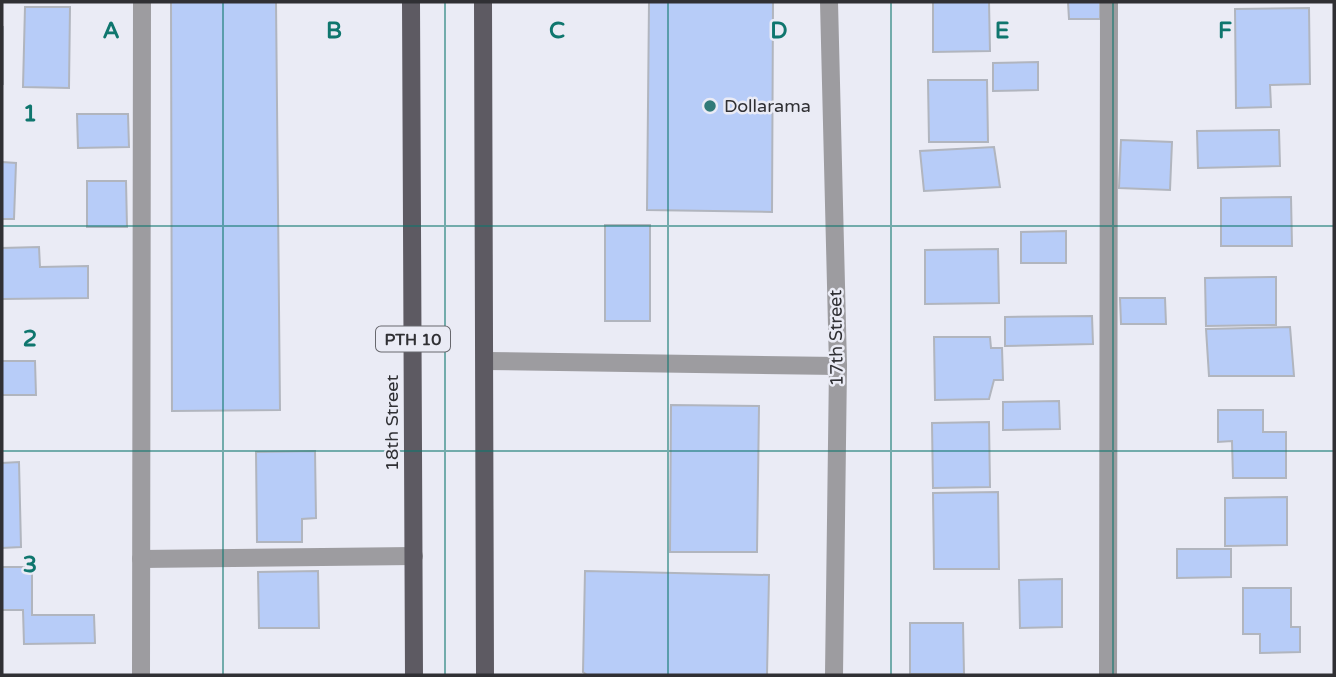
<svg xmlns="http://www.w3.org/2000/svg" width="1336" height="677" viewBox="0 0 1336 677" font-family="'Varela Round',sans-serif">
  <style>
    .building { fill: #b7ccf8; stroke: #b1b5be; stroke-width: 2 }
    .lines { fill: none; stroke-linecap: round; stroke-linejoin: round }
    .service { stroke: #9d9ca0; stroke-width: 18 }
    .minor { stroke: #9d9ca0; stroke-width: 18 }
    .primary { stroke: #5d5a62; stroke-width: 18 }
    .grid { fill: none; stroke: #0f766e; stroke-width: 2; stroke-opacity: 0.55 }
    .poi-dot { fill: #317a78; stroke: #eaebf5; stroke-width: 2.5 }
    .labels { text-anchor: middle; stroke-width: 5; stroke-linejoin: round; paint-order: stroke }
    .shield { fill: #eaebf5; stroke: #68686e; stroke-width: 2 }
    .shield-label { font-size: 16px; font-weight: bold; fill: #303034 }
    .poi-label { font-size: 18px; fill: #303034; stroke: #eaebf5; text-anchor: start }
    .street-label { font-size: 18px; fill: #303034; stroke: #eaebf5 }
    .grid-label { font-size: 23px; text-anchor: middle; font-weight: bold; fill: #0f766e; stroke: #eaebf5; stroke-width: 5; stroke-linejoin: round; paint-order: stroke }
  </style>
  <rect width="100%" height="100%" fill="#eaebf5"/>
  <g class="building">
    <path d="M171,2H276L280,410L172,411Z"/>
    <path d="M649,2H773L772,212L647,210Z"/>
    <path d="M933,2H989L990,51L933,52Z"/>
    <path d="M1068,2H1100V19H1069Z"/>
    <path d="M25,7H70L69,88L23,87Z"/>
    <path d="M1309,8L1310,84L1270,85L1271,107L1236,108L1235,9Z"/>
    <rect x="2" y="27" width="1" height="57"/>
    <path d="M1038,62V90L993,91V63Z"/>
    <path d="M928,80H987L988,142H929Z"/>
    <path d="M77,114H128L129,147L78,148Z"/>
    <path d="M1279,130L1280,166L1198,168L1197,131Z"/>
    <path d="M1121,140L1172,142L1170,190L1119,188Z"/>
    <path d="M994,147L1000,187L924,191L920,151Z"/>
    <path d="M2,162L16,163L14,219H2Z"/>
    <path d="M87,181H126L127,227H87Z"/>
    <path d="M1291,197L1292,246H1221V198Z"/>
    <rect x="605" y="225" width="45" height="96"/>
    <path d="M1066,231V263H1021V232Z"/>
    <path d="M39,247L40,267L88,266V298L2,299V248Z"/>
    <path d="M998,249L999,303L925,304V250Z"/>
    <path d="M1276,277V325L1206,326L1205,278Z"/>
    <path d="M1120,298H1165L1166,324H1121Z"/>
    <path d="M1092,316L1093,344L1005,346V317Z"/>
    <path d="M1290,327L1294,376H1209L1206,329Z"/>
    <path d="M934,337H990L991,348H1002L1003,380H994L989,399L935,400Z"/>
    <path d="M2,361H35L36,395H2Z"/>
    <path d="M1059,401L1060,429L1003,430V402Z"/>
    <path d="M671,405L759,406L757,552H670Z"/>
    <path d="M1218,410H1263V432H1286V478H1233L1232,441L1218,442Z"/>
    <path d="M989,422L990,487L933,488L932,423Z"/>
    <path d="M315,451L316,518L302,519V542H257L256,452Z"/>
    <path d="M19,462L21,547L2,548V463Z"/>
    <path d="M998,492L999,569H934L933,493Z"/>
    <path d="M1287,497V545L1225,546V498Z"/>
    <path d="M1177,549H1231V577L1177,578Z"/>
    <path d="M2,567H32V615H94L95,643L24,644L23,610H2Z"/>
    <path d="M318,571L319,628H259L258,572Z"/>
    <path d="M585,571L769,575L767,675H587L583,672Z"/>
    <path d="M1062,579V627L1020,628L1019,580Z"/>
    <path d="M1243,588H1291V627H1300V652L1260,653V634H1243Z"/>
    <path d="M910,623H963L964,674H910Z"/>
  </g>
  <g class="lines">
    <g class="service">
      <path d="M485,361L838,366"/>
      <path d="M141,559L414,556"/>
      <path d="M141,675L142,2"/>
      <path d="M1108,675L1109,2"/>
    </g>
    <path class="minor" d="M829,2L838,366L834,675"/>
    <g class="primary">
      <path d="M411,2L414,675"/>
      <path d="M483,2L485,675"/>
    </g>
  </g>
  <path class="grid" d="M223,2V675M445,2V675M668,2V675M891,2V675M1113,2V675M2,226H1334M2,451H1334"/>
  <circle class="poi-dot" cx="710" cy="106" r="7"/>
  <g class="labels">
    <rect class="shield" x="376" y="326.5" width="74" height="25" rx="5"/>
    <g class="shield-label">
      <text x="413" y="345">PTH 10</text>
    </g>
    <g class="poi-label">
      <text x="724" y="112">Dollarama</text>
    </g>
    <g class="street-label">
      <text transform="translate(836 338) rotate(-91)" y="6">17th Street</text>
      <text transform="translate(392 423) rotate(-90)" y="6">18th Street</text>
    </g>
  </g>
  <g class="grid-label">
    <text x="111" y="38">A</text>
    <text x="334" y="38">B</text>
    <text x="557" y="38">C</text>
    <text x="779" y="38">D</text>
    <text x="1002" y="38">E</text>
    <text x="1225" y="38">F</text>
    <text x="30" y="121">1</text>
    <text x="30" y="346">2</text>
    <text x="30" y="572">3</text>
  </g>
  <rect width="1336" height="677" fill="none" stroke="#303034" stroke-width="7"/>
</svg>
